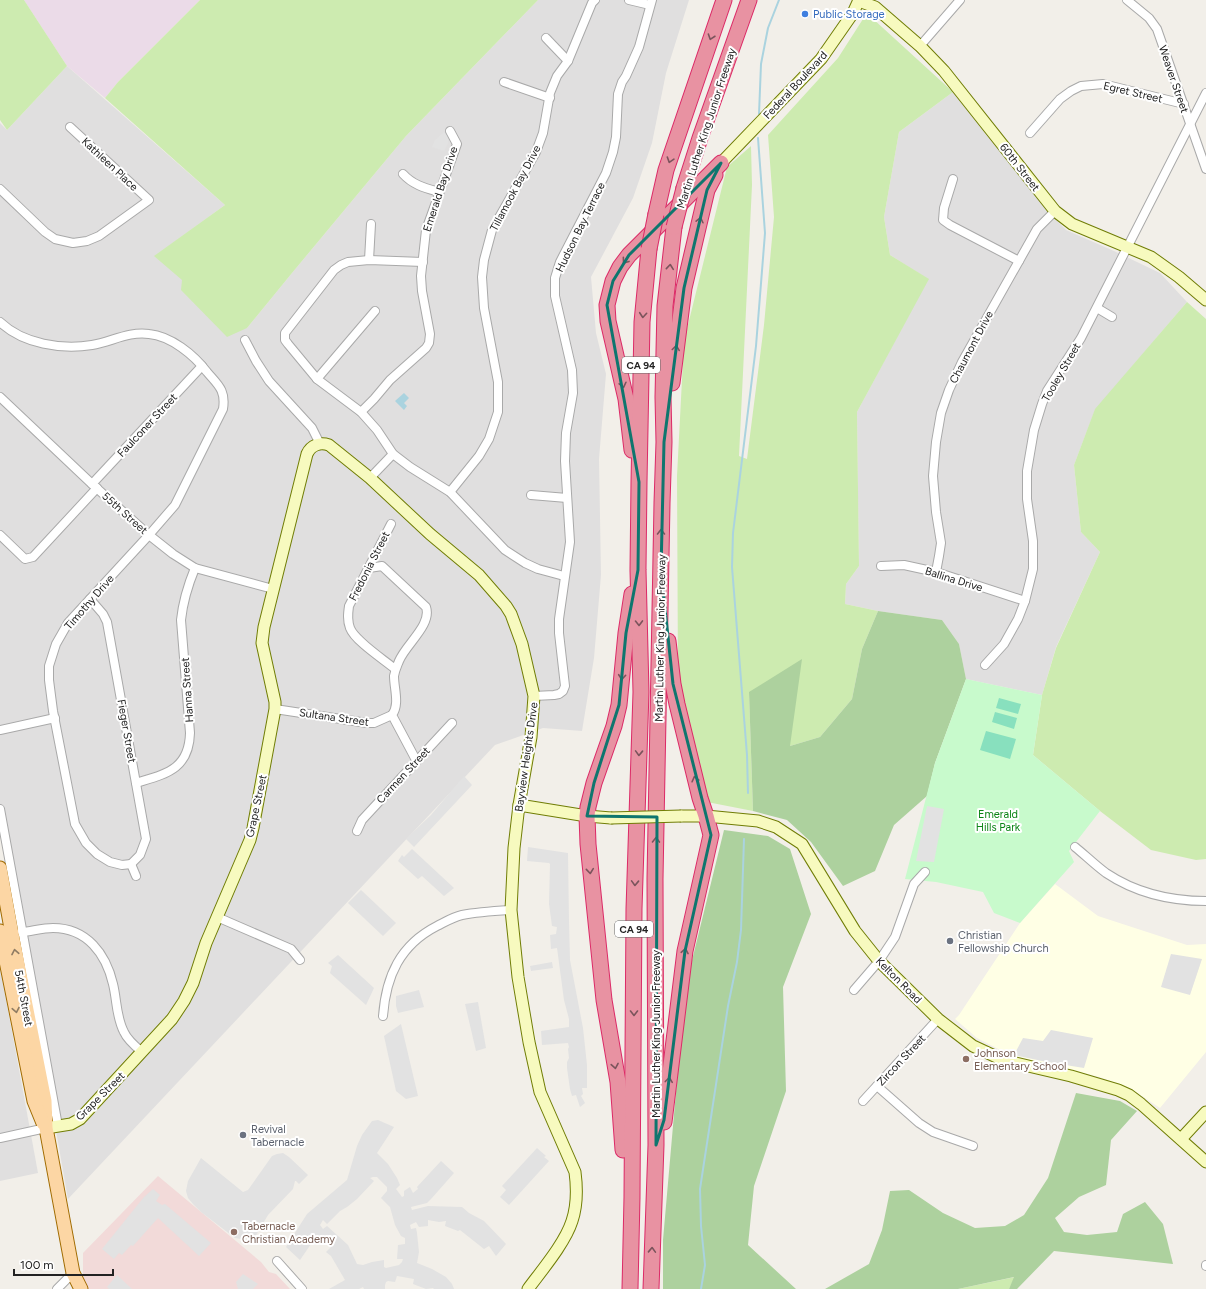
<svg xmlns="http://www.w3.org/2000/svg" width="1206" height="1289" viewBox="0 0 1206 1289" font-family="Figtree,sans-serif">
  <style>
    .residential { fill: #e0dfdf }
    .commercial { fill: #f2dad9 }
    .industrial { fill: #ebdbe8 }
    .education { fill: #ffffe5 }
    .grass { fill: #cdebb0 }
    .forest { fill: #add19e }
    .park { fill: #c8facc }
    .pitch { fill: #88e0be }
    .parking { fill: #e2e2e2; fill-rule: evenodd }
    .water { fill: #aad3df }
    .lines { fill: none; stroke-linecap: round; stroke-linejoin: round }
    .stream { stroke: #aad3df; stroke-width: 2 }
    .street-casing { stroke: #a9a9a9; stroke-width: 10 }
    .secondary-casing { stroke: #707d05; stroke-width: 13 }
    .primary-casing { stroke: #a06b00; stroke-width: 15 }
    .highway-casing { stroke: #dc2a67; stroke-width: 17 }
    .street { stroke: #fff; stroke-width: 8 }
    .secondary { stroke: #f7fabf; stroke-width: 11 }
    .primary { stroke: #fcd6a4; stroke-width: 13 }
    .highway { stroke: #e892a2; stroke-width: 15 }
    .secondary-bridge-casing { stroke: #707d05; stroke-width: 13; stroke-linecap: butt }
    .highway-bridge-casing { stroke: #dc2a67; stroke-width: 17; stroke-linecap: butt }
    .secondary-bridge { stroke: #f7fabf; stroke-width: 11 }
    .highway-bridge { stroke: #e892a2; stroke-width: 15 }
    .oneway { stroke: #7b545c }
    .oneway2 { stroke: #8f7c63 }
    .marked { fill: none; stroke: #0f766e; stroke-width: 3; stroke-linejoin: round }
    .shop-dot { fill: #3f7fe0; stroke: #fff; stroke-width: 1.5 }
    .worship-dot { fill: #6b7280; stroke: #fff; stroke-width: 1.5 }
    .education-dot { fill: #8d6e63; stroke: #fff; stroke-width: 1.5 }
    .labels { text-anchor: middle; stroke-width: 4; stroke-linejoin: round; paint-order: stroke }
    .shield { fill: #fff; stroke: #646464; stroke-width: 1 }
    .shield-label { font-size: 10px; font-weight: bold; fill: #222 }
    .shop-label { font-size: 11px; fill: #366cbe; stroke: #fff; text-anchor: start }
    .street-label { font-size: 11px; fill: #222; stroke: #fff }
    .park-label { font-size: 11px; fill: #0c8416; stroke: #fff }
    .worship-label { font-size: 11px; fill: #5b616d; stroke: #fff; text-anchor: start }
    .education-label { font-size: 11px; fill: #785e54; stroke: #fff; text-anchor: start }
  </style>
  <rect width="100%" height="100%" fill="#f2efe9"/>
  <g class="residential">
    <path d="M538,0H689L666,73L652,143L633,198L591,277L596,333L606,374L599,459L601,575L594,658L582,731L543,728L495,745L68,1199L0,811V123L7,130L67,66L225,205L155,256L247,328L292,273L406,136Z"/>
    <path d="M953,92L1044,207L1066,230L1114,251L1160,273L1187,302L1095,410L1074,465L1081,532L1100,552L1056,647L1042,695L966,679L959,644L942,620L878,611L845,604L846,584L859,566L858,498L857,412L928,279L890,255L884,217L899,132Z"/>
    <path d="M0,966L38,1173L0,1181Z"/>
  </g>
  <path class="commercial" d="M158,1176L261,1262L269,1272L276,1274L290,1289H85L83,1273V1253Z"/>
  <path class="industrial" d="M24,0H200L118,82L105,98L67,66Z"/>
  <path class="education" d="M1055,884L1098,916L1187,945L1206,944V1052L1160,1108L1130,1088L1099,1077L1008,1054L977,1038L955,1019L959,1015L1020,923Z"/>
  <g class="grass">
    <path d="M0,0H24L67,66L7,130L0,120Z"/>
    <path d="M200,0H538L406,136L292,273L247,328L227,337L181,290L182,280L154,256L225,205L105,98L118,82Z"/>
    <path d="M871,17L953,92L899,132L884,217L890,255L929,279L857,412L859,566L846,584L845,604L878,611L862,649L852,699L820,737L790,746L749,692L753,811L707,802L678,679L677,476L684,341L727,167L751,146L752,185L739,456L747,459L764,325L774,217L768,135L838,58L863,19Z"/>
    <path d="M1187,302L1206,319V859L1196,860L1151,850L1100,811L1033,755L1042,695L1056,648L1100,552L1081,532L1074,465L1095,409Z"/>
    <path d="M1015,1277L1009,1289H958Z"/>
  </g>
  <g class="forest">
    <path d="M878,611L942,620L959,644L966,679L935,763L927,796L894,825L875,871L843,886L811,842L787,820L753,811L749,692L802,659L790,746L820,737L852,699L862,649Z"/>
    <path d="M724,830L768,836L790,849L811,914L783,987L786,1091L754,1186L748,1245L796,1289H663V1240L685,989Z"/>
    <path d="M1076,1093L1120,1101L1137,1111L1111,1140L1106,1185L1079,1197L1055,1218L1064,1232L1087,1235L1117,1232L1123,1214L1145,1202L1163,1224L1173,1264L1054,1251L1017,1289H1009L1014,1277L958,1289H825L869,1264L882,1230L890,1191L909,1190L943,1213L975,1228L1005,1226L1024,1215L1048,1178Z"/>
  </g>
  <path class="park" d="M966,679L1042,695L1033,755L1100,811L1069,851L1074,862L1020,923L994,913L983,892L936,882L905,879L935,763Z"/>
  <g class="pitch">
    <path d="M999,698L1021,704L1018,714L996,708Z"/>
    <path d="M995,712L1017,718L1014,729L992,722Z"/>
    <path d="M986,731L1016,739L1010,759L980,750Z"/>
  </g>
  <g class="parking">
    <path d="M444,132L448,136V143L444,151L432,147L435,140Z"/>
    <path d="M464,776L472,785L414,847L406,839L431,815Z"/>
    <path d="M927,806L944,809L934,862L916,861Z"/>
    <path d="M528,847L568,853L569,921L570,960L583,1028L587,1065V1088H582L583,1094L581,1096L585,1103L580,1107L576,1095L572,1096L570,1089L567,1068V1062L569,1058L568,1049L569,1047L568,1043L542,1045L541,1031L569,1027V1019L564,1000L557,948L551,949L550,935L556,934L557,927L552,926L549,904L550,864L549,863L527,861Z"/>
    <path d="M412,849L454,888L444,896L422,876L418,879L398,861L402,855L404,857Z"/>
    <path d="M361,890L396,923L383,936L348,903Z"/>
    <path d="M1171,954L1202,959L1190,995L1161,987Z"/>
    <path d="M338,955L374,988L366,1005L330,973L332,966L328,963Z"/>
    <path d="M552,962L553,968L531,971L530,966Z"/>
    <path d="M419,990L424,1007L398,1013L396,1006V996Z"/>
    <path d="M478,1002L486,1048L476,1051L465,1004Z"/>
    <path d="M401,1024L418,1096L406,1099L396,1091L384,1036Z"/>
    <path d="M1051,1030L1093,1038L1084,1068L1047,1062L1014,1055L1023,1038L1043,1041Z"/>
    <path d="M378,1120L394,1127L377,1153L388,1164L397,1178L400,1185L396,1189L402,1197L404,1196V1191L410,1187L413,1193L418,1189L417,1187L441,1161L454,1173L431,1199L427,1203L411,1207L412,1210L428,1206L462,1207L469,1213L484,1221L506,1244L496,1256L489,1246L484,1249L460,1230L458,1231L445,1226L446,1221L439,1222L428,1220V1226L419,1227L416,1222L410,1225L411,1229L416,1228L417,1233L419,1252L417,1263L432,1269L446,1277L452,1284L454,1289H434L433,1288L426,1289L413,1284L414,1279L397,1276L395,1282L388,1281L386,1282L385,1285V1289H364L363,1287L359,1289H329L345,1280L331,1256L326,1252L331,1247L330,1244L317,1236L315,1237L313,1235L311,1238L313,1241L300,1260L286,1247L307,1214L347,1180L357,1146L362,1135L372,1121ZM373,1177H377L387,1187V1191L381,1198L390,1207L395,1225L401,1236L405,1238V1244L398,1245L397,1259H403L402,1262L399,1265L386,1268L384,1267V1260L372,1262L363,1265L357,1264L348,1245L327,1226L323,1229L320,1225L323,1220L327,1224L340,1211L347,1207L357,1199L374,1181L370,1178Z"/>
    <path d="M537,1148L546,1156L544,1157L549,1161L509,1205L500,1197L506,1190L502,1186Z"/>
    <path d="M283,1153L289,1157L308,1175L299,1184L296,1181H295L293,1189L268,1215L255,1237L251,1233L241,1239L235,1238L201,1212L193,1204L188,1198L186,1191L188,1181L201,1158L243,1192L248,1190L272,1156L277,1154Z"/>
    <path d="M153,1189L160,1195L156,1201L162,1205L165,1204L211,1243L199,1256L158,1218L133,1246L131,1245L122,1255L119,1253L114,1259L102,1249L144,1197Z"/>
    <path d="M243,1274L258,1284L253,1289H238L236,1282Z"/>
    <path d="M117,1275L132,1289H109L107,1287Z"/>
  </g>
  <path class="water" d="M404,393L409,398L404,403L407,406L404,410L395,401Z"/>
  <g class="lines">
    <g class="stream">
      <path d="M759,114L761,64L768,28L779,0"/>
      <path d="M748,793L747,755L732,567L733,533L756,346L765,233L758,138"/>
      <path d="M701,1289L705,1265L701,1226L700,1189L728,1006L737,962L741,930L744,839"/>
    </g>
    <g class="street-casing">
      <g id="street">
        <path d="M629,0L650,5"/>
        <path d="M1127,0L1149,18L1157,29L1206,169"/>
        <path d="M546,38L568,61"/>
        <path d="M920,46L960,0"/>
        <path d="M504,82L550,98"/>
        <path d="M1030,133L1060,99L1071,91L1081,86L1103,84L1184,104"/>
        <path d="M403,174C413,185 425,188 439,192"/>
        <path d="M953,179L944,208L943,220L950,225L1019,261"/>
        <path d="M0,189L45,232L55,239L73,243L87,241L99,236L149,200L70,127"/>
        <path d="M369,260L371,224"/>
        <path d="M423,262L369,260L348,262L341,265L334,270L285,333V340L288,344L317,379L361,412L377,430L393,454L410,467L450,492L505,550L525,563L538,569L564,576"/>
        <path d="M1097,308L1112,317"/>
        <path d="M0,322C23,344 62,350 92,345C111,342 129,331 149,334C171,336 194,355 207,372C218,385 226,390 223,409L175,505L149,535L68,623L56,644L49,666V680L53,711L75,824L86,843L97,854L110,862L122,865L131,864"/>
        <path d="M245,340L256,361L269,381L312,428L320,444"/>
        <path d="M317,379L375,311"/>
        <path d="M0,397L92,484L149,535L173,554L195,568L273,589"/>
        <path d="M361,412L374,399L390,380L426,348L429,343L430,334L422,291L421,276L426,230L457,144L450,131"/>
        <path d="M370,478L393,454"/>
        <path d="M92,484L202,366"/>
        <path d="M450,492L479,456L489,439L498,412V382L484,308L482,277L484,260L492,230L536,152L543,133L550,93L557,76L568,61L592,3L595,0"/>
        <path d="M531,495L567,498"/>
        <path d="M391,524L349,606C348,613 347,620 350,628C355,641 383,659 395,669"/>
        <path d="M0,535L25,559L33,557L97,488"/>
        <path d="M881,566L904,565L936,572L1025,601"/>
        <path d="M369,568L382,566L426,607C432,625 406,644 399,661C397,666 395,670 394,676C394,689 400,704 392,715L416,760"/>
        <path d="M936,572L939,556L941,543L936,512L933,476L936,442L941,413L949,390L962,362L1037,229L1055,211"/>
        <path d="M90,599L103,614L107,622L146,839L140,855L131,864"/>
        <path d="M985,665L1004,644L1018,619L1025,601L1033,569V541L1027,499V471L1034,430L1042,404L1047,391L1081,338L1206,93"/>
        <path d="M534,696L554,695L559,694L563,691L565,686L559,633V619L570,542L565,461L566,433L573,393L572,370L555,296V278L560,262L606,173L613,152L616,137L618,94L622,82L626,76L639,47L652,0"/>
        <path d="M275,709L367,723H374L392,715"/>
        <path d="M0,730L55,718"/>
        <path d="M136,783C165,774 189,770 190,733L181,620C183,601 188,585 195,568"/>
        <path d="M0,809L58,1126"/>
        <path d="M357,831L362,820L452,723"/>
        <path d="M1075,847C1085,855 1095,865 1106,873C1136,893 1170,901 1206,901"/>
        <path d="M131,864L136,876"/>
        <path d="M217,917L291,949L300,960"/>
        <path d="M22,932C32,931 43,928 53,928C87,928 106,954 113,984C117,1000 116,1017 124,1032C127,1039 136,1047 142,1052"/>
        <path d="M854,990L879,961L895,937L914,884L925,872"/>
        <path d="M383,1016C386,976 400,945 437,926C445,922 453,917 462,915C478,912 495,911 511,910"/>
        <path d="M877,1086L919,1123L933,1132L973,1146"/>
        <path d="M863,1101L938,1019"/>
        <path d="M0,1138L46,1128"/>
        <path d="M277,1261L302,1289"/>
        <path d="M1206,1265V1266"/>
        <path d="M57,1289L73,1273"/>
      </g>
    </g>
    <g class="secondary-casing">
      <g id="secondary">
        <path d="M859,1L875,7L920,46L944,71L1055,211L1072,224L1151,257L1179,277L1206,300"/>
        <path d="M721,163L821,59L853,13L859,0"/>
        <path d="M519,805L587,816L611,818"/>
        <path d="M681,816H706L758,821L776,827L802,844L855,931L879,961L938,1019L973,1046L1003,1060L1071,1076L1118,1090L1129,1095L1141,1104L1206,1162"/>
        <path d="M46,1128L71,1124L80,1119L172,1019L184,1001L193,983L206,943L250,840L253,828L275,709V702L262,643L264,627L307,454C311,445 320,442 329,445L370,478L430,534L479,575L506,606L511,614L522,644L534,696L531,737L519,805L514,848L511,910L518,977L529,1042L540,1092L575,1172C577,1187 577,1206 572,1221C565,1243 542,1270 528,1289"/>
        <path d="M1181,1139L1206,1112"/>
      </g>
    </g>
    <g class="primary-casing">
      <g id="primary">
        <path d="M0,868L12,934L45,1101L46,1128L73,1273L81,1289"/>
        <path d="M0,931L34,1101L43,1123"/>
      </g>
    </g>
    <g class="highway-casing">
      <g id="highway">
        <path d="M684,188L700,138L749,0"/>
        <path d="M656,214L666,170L724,0"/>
        <path d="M672,383L684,288L707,190L715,175"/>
        <path d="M632,450L626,399L608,321L607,305L613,281L620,267L629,255L721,163"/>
        <path d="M664,1122L685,951L711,835L706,816L700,798L677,704L673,684L668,641"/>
        <path d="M623,1150L618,1082L604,1000L588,844L587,816L588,807L594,783L614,726L619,705L626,633L632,594"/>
        <path d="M630,1289L632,1197L634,909L641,692L638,570L639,482L642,322L649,249"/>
        <path d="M651,1289L656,1145L655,879L662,503L664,442L663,397L665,306L674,227"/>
      </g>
    </g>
    <use href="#street" class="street"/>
    <use href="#secondary" class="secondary"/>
    <use href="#primary" class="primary"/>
    <use href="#highway" class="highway"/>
    <g class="secondary-bridge-casing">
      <path id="secondary-bridge" d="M611,818L681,816"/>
    </g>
    <g class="highway-bridge-casing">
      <g id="highway-bridge">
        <path d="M674,227L684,188"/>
        <path d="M649,249L656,214"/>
      </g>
    </g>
    <use href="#secondary-bridge" class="secondary-bridge"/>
    <use href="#highway-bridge" class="highway-bridge"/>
  </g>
  <defs><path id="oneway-chevron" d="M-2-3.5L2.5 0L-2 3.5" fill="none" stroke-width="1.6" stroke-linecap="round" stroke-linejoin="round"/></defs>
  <g class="oneway">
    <use href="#oneway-chevron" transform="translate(711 37) rotate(109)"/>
    <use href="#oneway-chevron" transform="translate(670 160) rotate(108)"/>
    <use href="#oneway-chevron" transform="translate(700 220) rotate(-77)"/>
    <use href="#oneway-chevron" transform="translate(625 261) rotate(126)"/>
    <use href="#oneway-chevron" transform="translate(670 267) rotate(-84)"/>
    <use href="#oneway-chevron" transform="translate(643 315) rotate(95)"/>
    <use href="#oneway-chevron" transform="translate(676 348) rotate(-82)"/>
    <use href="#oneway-chevron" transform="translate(623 385) rotate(77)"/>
    <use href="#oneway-chevron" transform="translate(661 532) rotate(-90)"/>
    <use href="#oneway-chevron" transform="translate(639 623) rotate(89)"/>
    <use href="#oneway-chevron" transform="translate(622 677) rotate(95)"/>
    <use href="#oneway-chevron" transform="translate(639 753) rotate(92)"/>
    <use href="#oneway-chevron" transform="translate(695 779) rotate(-104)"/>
    <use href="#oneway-chevron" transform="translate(656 840) rotate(-89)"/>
    <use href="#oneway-chevron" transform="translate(590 871) rotate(84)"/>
    <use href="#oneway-chevron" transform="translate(635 883) rotate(92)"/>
    <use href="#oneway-chevron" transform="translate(685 951) rotate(-79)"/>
    <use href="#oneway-chevron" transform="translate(634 1013) rotate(90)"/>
    <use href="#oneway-chevron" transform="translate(615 1066) rotate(80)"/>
    <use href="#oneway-chevron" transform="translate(669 1080) rotate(-83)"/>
    <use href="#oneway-chevron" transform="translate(652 1250) rotate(-88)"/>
  </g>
  <g class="oneway2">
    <use href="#oneway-chevron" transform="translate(15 952) rotate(-101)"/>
    <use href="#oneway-chevron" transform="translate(16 1010) rotate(79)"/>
  </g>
  <path class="marked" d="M721,163L707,190L684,288L664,442L661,571L673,684L711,835L685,951L664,1120L656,1145L657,817L587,816L594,783L619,705L626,633L638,570L639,482L607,305L613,281L629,255Z"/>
  <circle class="shop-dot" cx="805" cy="14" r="4"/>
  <g class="worship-dot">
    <circle cx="950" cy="941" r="4"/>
    <circle cx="243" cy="1135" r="4"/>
  </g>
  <g class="education-dot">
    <circle cx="966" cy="1059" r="4"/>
    <circle cx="234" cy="1232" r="4"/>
  </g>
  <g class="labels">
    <g class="shield">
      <rect x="622" y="357" width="38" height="16" rx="3"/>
      <rect x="615" y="921" width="38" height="16" rx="3"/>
    </g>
    <g class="shield-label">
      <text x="641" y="369">CA 94</text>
      <text x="634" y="933">CA 94</text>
    </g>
    <g class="shop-label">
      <text x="813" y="18">Public Storage</text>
    </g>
    <g class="street-label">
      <text transform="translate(1174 79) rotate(71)" y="4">Weaver Street</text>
      <text transform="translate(795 85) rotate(-47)" y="4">Federal Boulevard</text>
      <text transform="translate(1133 92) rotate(13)" y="4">Egret Street</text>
      <text transform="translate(706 128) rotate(-72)" y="4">Martin Luther King Junior Freeway</text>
      <text transform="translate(110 164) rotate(43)" y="4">Kathleen Place</text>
      <text transform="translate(1020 167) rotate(52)" y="4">60th Street</text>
      <text transform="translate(515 188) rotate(-62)" y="4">Tillamook Bay Drive</text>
      <text transform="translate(440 189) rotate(-72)" y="4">Emerald Bay Drive</text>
      <text transform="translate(580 227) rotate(-64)" y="4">Hudson Bay Terrace</text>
      <text transform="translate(971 347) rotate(-62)" y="4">Chaumont Drive</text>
      <text transform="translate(1061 372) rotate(-60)" y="4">Tooley Street</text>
      <text transform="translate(147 425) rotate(-47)" y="4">Faulconer Street</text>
      <text transform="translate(125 513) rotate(42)" y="4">55th Street</text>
      <text transform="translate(369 566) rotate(-63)" y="4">Fredonia Street</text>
      <text transform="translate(954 579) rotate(17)" y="4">Ballina Drive</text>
      <text transform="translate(89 602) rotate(-49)" y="4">Timothy Drive</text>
      <text transform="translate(660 638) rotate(-89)" y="4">Martin Luther King Junior Freeway</text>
      <text transform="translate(187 690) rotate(-94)" y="4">Hanna Street</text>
      <text transform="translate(334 717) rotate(8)" y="4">Sultana Street</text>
      <text transform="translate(127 731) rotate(80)" y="4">Fieger Street</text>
      <text transform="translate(526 757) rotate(-82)" y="4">Bayview Heights Drive</text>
      <text transform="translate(403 775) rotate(-47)" y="4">Carmen Street</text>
      <text transform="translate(256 806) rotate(-78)" y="4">Grape Street</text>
      <text transform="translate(899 980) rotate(45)" y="4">Kelton Road</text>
      <text transform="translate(24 998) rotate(79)" y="4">54th Street</text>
      <text transform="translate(656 1034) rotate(-90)" y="4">Martin Luther King Junior Freeway</text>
      <text transform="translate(901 1060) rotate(-47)" y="4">Zircon Street</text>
      <text transform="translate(100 1096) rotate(-45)" y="4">Grape Street</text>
    </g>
    <g class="park-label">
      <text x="998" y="818">Emerald<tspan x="998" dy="13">Hills Park</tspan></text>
    </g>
    <g class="worship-label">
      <text x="958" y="939">Christian<tspan x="958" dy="13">Fellowship Church</tspan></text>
      <text x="251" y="1133">Revival<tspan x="251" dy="13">Tabernacle</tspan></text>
    </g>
    <g class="education-label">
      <text x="974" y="1057">Johnson<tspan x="974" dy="13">Elementary School</tspan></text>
      <text x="242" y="1230">Tabernacle<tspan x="242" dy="13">Christian Academy</tspan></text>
    </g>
  </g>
  <path d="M14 1269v6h99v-6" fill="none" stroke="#222222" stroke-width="2"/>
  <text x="20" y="1269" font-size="12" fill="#222222" stroke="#ffffff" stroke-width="3" paint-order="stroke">100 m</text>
</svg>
